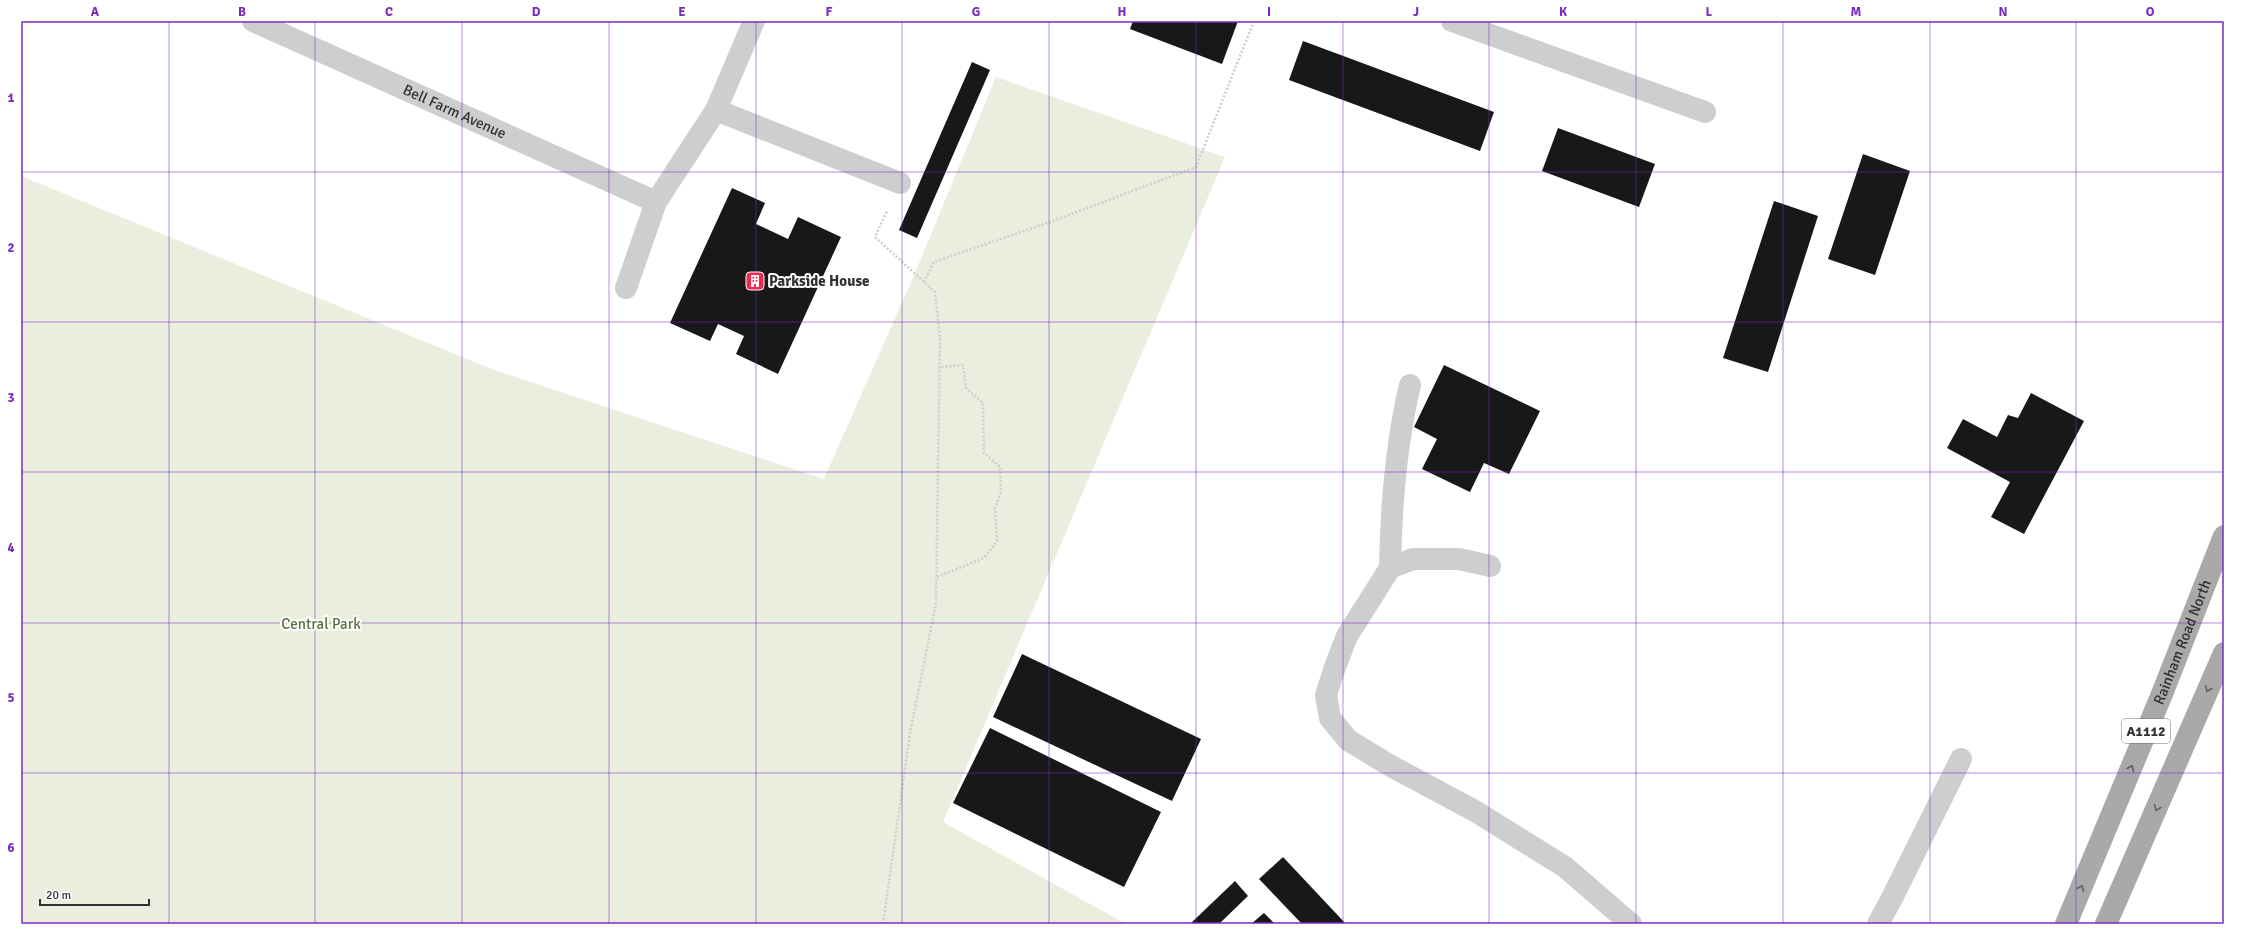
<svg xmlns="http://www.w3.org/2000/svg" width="2245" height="945" viewBox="0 0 2245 945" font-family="Signika,sans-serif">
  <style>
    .green { fill: #e9eede }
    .building { fill: #181818 }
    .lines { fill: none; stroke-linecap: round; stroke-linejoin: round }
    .path { stroke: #cecece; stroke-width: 2.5; stroke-dasharray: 2 2; stroke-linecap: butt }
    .lane { stroke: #cecece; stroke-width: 22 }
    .street { stroke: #cecece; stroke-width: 22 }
    .primary { stroke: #a9a9a9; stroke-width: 22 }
    .oneway { stroke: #616161 }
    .grid { fill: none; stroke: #7b2cbf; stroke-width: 1; stroke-opacity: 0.55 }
    .labels { text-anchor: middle; stroke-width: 4; stroke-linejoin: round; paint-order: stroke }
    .shield { fill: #fff; stroke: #6f6f6f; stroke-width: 1 }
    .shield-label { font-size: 14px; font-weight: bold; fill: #313131 }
    .street-label { font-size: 15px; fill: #313131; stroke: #fff }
    .poi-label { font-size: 15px; font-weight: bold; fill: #313131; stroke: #fff; text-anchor: start }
    .park-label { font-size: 15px; fill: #5a703a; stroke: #fff }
    .neatline { fill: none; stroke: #7b2cbf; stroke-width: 1.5 }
    .grid-label { font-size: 13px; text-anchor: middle; font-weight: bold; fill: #7b2cbf }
  </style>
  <rect width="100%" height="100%" fill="#fff"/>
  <path class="green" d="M996,77L1225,157L943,822L1126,924H21V176L494,370L824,479L915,273Z"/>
  <g class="building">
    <path d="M1133,21H1238L1222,64L1130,29Z"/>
    <path d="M1303,41L1494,112L1480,151L1289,80Z"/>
    <path d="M972,62L990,70L917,238L899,230Z"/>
    <path d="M1558,128L1655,164L1639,207L1542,171Z"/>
    <path d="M1863,154L1910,171L1875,275L1828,259Z"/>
    <path d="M732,188L765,203L756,224L788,239L798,217L841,237L778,374L736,354L744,336L718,324L710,341L670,323Z"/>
    <path d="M1774,201L1818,216L1768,372L1723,358Z"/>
    <path d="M1444,365L1540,411L1509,474L1484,463L1470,492L1422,469L1437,439L1414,427Z"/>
    <path d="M2031,393L2084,421L2024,534L1991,517L2010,482L1947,448L1963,419L1997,437L2008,415L2018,418Z"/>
    <path d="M1022,654L1201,739L1172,801L993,717Z"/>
    <path d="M990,728L1161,812L1124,887L953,803Z"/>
    <path d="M1283,857L1346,924H1302L1259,879Z"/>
    <path d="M1235,881L1248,896L1219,924H1190Z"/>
    <path d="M1264,913L1275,924H1251Z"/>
  </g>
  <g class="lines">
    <g class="path">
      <path d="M924,282L934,262L1053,221L1196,167L1254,21"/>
      <path d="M937,577L984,558L997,541L995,508L1001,492L1000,467L984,453L983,403L966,388L963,365L939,367"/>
      <path d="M883,924L910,733L936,603L940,337L935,292L875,237L887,211"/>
    </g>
    <g class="lane">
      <path d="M716,110L900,183"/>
      <path d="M626,288L656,202L716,110L754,21"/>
      <path d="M1490,566L1459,559H1413L1390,568L1347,636L1335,667L1326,695L1330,718L1348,740L1389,765L1475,811L1565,867L1631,924"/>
      <path d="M1390,568C1391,506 1396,444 1410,385"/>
      <path d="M1892,898L1961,759"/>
    </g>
    <g class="street">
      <path id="s1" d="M253,21L656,202"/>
      <path d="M1452,21L1705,112"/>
      <path d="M1878,924L1892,898"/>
    </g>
    <g class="primary">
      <path id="s2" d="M2066,924L2162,694L2224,536"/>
      <path d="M2106,924L2224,653"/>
    </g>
  </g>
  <defs><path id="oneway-chevron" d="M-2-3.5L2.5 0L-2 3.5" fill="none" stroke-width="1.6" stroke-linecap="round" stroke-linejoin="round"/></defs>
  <g class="oneway">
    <use href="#oneway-chevron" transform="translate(2208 689) rotate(113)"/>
    <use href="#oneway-chevron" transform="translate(2131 768) rotate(-67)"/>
    <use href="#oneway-chevron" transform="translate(2157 808) rotate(113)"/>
    <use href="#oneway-chevron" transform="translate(2081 888) rotate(-67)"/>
  </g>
  <path class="grid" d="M169,21V924M315,21V924M462,21V924M609,21V924M756,21V924M902,21V924M1049,21V924M1196,21V924M1343,21V924M1489,21V924M1636,21V924M1783,21V924M1930,21V924M2076,21V924M21,172H2224M21,322H2224M21,472H2224M21,623H2224M21,773H2224"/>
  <defs>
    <g id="building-square" transform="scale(1)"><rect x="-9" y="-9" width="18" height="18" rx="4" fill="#f3284e" stroke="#fff"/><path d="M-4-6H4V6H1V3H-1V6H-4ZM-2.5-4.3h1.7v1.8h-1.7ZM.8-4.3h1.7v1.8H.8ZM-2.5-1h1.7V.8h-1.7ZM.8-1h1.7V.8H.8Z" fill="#fff"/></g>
  </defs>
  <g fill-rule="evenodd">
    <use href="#building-square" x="755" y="281"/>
  </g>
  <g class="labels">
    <rect class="shield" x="2122" y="719" width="48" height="24" rx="3"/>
    <g class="shield-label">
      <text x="2146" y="736">A1112</text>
    </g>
    <g class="street-label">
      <text dy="5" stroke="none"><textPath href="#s1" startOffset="221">Bell Farm Avenue</textPath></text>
      <text dy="5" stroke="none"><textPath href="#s2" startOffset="305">Rainham Road North</textPath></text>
    </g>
    <g class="poi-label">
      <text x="769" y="286">Parkside House</text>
    </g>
    <g class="park-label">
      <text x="321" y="629">Central Park</text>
    </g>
  </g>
  <rect width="2245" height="945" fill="none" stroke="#ffffff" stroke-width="44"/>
  <path d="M40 899v6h109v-6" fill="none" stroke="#313131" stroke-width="2"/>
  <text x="46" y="899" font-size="12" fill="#313131" stroke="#ffffff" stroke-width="3" paint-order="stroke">20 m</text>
  <rect x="22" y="22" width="2201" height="901" class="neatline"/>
  <g class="grid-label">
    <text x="95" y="16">A</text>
    <text x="242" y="16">B</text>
    <text x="389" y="16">C</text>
    <text x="536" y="16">D</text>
    <text x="682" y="16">E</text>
    <text x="829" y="16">F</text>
    <text x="976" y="16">G</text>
    <text x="1122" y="16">H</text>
    <text x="1269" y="16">I</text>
    <text x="1416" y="16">J</text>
    <text x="1563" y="16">K</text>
    <text x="1709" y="16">L</text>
    <text x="1856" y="16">M</text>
    <text x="2003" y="16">N</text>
    <text x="2150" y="16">O</text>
    <text x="11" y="102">1</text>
    <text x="11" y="252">2</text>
    <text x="11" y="402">3</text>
    <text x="11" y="552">4</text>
    <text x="11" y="702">5</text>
    <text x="11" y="852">6</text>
  </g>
</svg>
